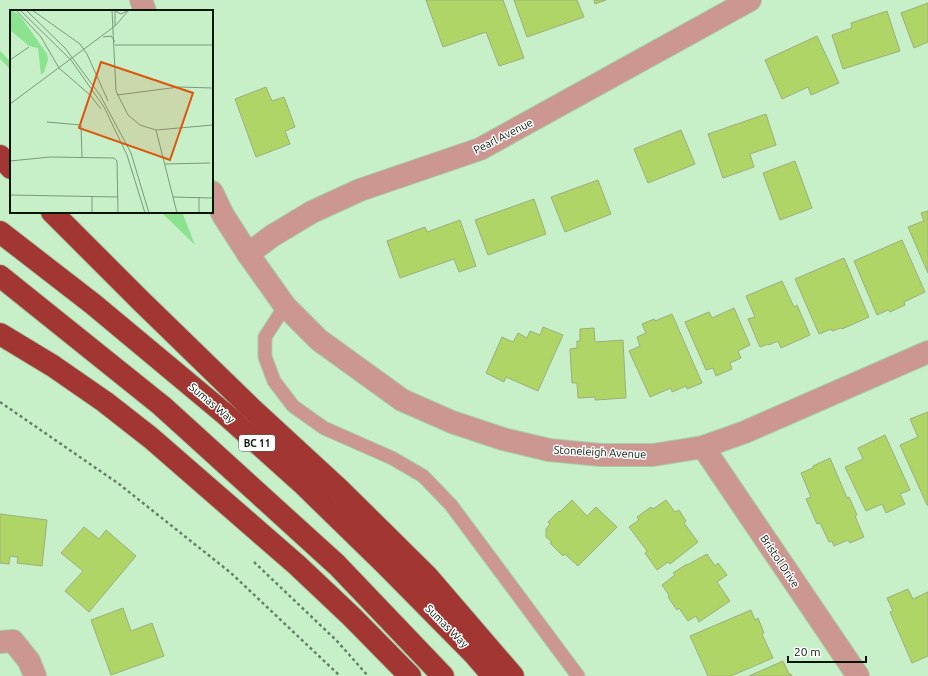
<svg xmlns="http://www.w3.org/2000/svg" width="928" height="676" viewBox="0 0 928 676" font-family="Ubuntu,sans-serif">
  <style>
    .green { fill: #8be38f }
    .building { fill: #afd567; stroke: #9cae7f }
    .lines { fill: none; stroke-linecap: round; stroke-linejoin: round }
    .service-casing { stroke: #a8cda9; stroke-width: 15 }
    .minor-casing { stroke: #a8cda9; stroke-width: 24 }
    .motorway-casing { stroke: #a8cda9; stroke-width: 24 }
    .path { stroke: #658066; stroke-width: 2.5; stroke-dasharray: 3 3; stroke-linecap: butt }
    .service { stroke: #cc9691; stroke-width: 13 }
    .minor { stroke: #cc9691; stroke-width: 22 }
    .motorway { stroke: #a23633; stroke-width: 22 }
    .labels { text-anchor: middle; stroke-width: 3; stroke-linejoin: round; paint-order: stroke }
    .shield { fill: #fff; stroke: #525c53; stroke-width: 1 }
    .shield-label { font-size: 10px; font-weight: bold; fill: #081609 }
    .street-label { font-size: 11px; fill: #081609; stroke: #fff }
    .inset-road { fill: none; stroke: #7b997c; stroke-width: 1 }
    .view { fill: #dd560c; fill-opacity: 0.15; stroke: #dd560c; stroke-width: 2 }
    .inset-edge { fill: none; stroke: #081609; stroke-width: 2 }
  </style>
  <rect width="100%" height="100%" fill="#c7f0c8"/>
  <g class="green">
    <path d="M0,51L11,62V70L0,59Z"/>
    <path d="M161,212H182L195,245Z"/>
  </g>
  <g class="building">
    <path d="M426,0H503L524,58L499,66L486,32L443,47Z"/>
    <path d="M514,0H577L584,17L527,37Z"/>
    <path d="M594,0H606L595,4Z"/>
    <path d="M928,3V42L914,48L901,13Z"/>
    <path d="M887,11L900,51L843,69L832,35L852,28L851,23Z"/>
    <path d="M817,36L839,83L811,95L808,87L782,99L765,60Z"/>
    <path d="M266,87L272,101L284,97L295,127L285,131L290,144L256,157L235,99Z"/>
    <path d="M766,114L776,145L750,154L754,167L723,178L708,134Z"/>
    <path d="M681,130L695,164L648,183L634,149Z"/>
    <path d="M795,161L812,208L780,220L763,173Z"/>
    <path d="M598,180L611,214L565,232L551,197Z"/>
    <path d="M534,199L546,234L488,255L475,220Z"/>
    <path d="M928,211V273L908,227L924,221L921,213Z"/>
    <path d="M460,220L476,266L459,272L454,259L400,278L387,241L425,227L427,232Z"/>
    <path d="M902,240L925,292L904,302L905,305L890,312L888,310L877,315L854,261Z"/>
    <path d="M844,258L869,317L842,329L841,328L832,331L831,329L819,334L795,279Z"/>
    <path d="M782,281L794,307L797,305L810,335L781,348L778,341L769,345L768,344L760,347L748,319L755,317L746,296Z"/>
    <path d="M734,308L750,345L738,351L741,358L730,363L732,369L716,376L713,368L706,370L685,322L709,312L712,318Z"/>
    <path d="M672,314L702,383L687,389L686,386L672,392L671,388L650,397L629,351L640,346L637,337L646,333L642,324L654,319L655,321Z"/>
    <path d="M543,327L563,335L538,391L506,377L504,382L486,373L502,337L513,342L518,333L527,338L530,331L540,335Z"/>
    <path d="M594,328L595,342L623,340L626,398L595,400V397L578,398L577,383H572L570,349L577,348V341H580V329Z"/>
    <path d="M928,412V505H927L900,445L918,437L910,419Z"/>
    <path d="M885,435L910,490L900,494L905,504L886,513L882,504L866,511L845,467L863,459L858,448Z"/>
    <path d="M830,458L847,498L849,497L857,515L855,516L864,537L850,543L848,540L834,546L832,541L829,542L820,523L817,524L806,499L811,497L801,473L813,468V466Z"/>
    <path d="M572,500L587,516L596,507L617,527L578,566L565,554L563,556L550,543L552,542L546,537V529L550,524L548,522L559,511L560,512Z"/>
    <path d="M666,500L675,512L679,510L686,521L684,523L698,542L670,564L668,562L657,570L645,553L647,551L629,527L639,520L637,517L651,507L653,509Z"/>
    <path d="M0,514L47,520L42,566L17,563L18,557L10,556L9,564L0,563Z"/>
    <path d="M84,527L99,539L106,530L136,556L89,612L65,591L83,571L61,553Z"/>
    <path d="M707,554L715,566L718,563L727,575L717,582L730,601L699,622L696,616L688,621L679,608L677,610L668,597L669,595L662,585L675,575L673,573L687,564V565Z"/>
    <path d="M908,589L913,599L928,592V656L912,663L890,612L893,611L887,598Z"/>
    <path d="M123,608L131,631L152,623L164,656L111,675L91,620Z"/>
    <path d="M751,610L755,620L758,618L764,633L762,634L773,658L731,676H708L690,636Z"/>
    <path d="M783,661L789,674H791L792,676H749Z"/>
  </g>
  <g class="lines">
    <g class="service-casing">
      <path id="service" d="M285,306L265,337V357L274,381L293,406L324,428L392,458L423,476L451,505L578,676"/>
    </g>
    <g class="minor-casing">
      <g id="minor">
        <path d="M141,0L145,11"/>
        <path d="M212,192L223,215L248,254L285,306L319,340L402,400L452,422L503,439L549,450L601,455H653L703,447L745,432L928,352"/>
        <path d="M248,254L272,236L312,212L360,190L480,149L750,0"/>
        <path d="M703,447L858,676"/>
        <path d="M0,642L13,641L29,661L35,676"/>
      </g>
    </g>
    <g class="motorway-casing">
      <g id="motorway">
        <path d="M0,156L11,168"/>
        <path d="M52,212L141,301L250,407L339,489L427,576L513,676"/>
        <path d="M0,232L93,304L225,414L302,483L385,564L474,654L493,676"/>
        <path d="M0,276L162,406L337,565L443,676"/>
        <path d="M0,334L53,366L105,402L151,438L297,565L352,617L410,676"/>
      </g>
    </g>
    <g class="path">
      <path d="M0,402L119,484L231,573L340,676"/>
      <path d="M254,562L337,641L368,676"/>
    </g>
    <use href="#service" class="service"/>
    <use href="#minor" class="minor"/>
    <use href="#motorway" class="motorway"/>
  </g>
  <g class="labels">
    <rect class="shield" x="239" y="435" width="36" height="16" rx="3"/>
    <g class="shield-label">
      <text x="257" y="447">BC 11</text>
    </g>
    <g class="street-label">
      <text transform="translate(503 136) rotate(-27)" y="4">Pearl Avenue</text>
      <text transform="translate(212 403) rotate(40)" y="4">Sumas Way</text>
      <text transform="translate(600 452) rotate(3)" y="4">Stoneleigh Avenue</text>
      <text transform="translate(780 561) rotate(56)" y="4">Bristol Drive</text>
      <text transform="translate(447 626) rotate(45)" y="4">Sumas Way</text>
    </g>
  </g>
  <g transform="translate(10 10)">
    <rect width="203" height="203" fill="#c7f0c8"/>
    <path d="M0,0L9,4L37,44L38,50L34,62L31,65L28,38L19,36L0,20Z" fill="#8be38f"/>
    <path class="inset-road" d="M6,0L31,27L49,58L80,85L91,99M10,0L61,50L94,97L117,145L135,203M16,0L55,38L90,85L121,143L139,203M22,0L70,34L77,44L98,91M102,0L106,81L118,105L130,115L146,120L203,115M105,1L111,4L117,1M105,15V0M93,27L101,26L105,32M105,35H203M0,50L19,37M107,85L169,77L203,78M0,94L105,16L119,0M37,112L71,115L72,147M146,120L167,203M0,151L40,147L104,148L107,151L108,203M155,154L200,153M0,185L108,187M82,187V203M163,187L202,188M189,187V203"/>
    <path class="view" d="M91,52L183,83L160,150L69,118Z"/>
    <rect width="203" height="203" class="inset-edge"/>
  </g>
  <path d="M788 656v6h78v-6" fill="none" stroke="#081609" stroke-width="2"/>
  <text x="794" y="656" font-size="12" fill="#081609" stroke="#ffffff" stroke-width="3" paint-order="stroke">20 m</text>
</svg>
